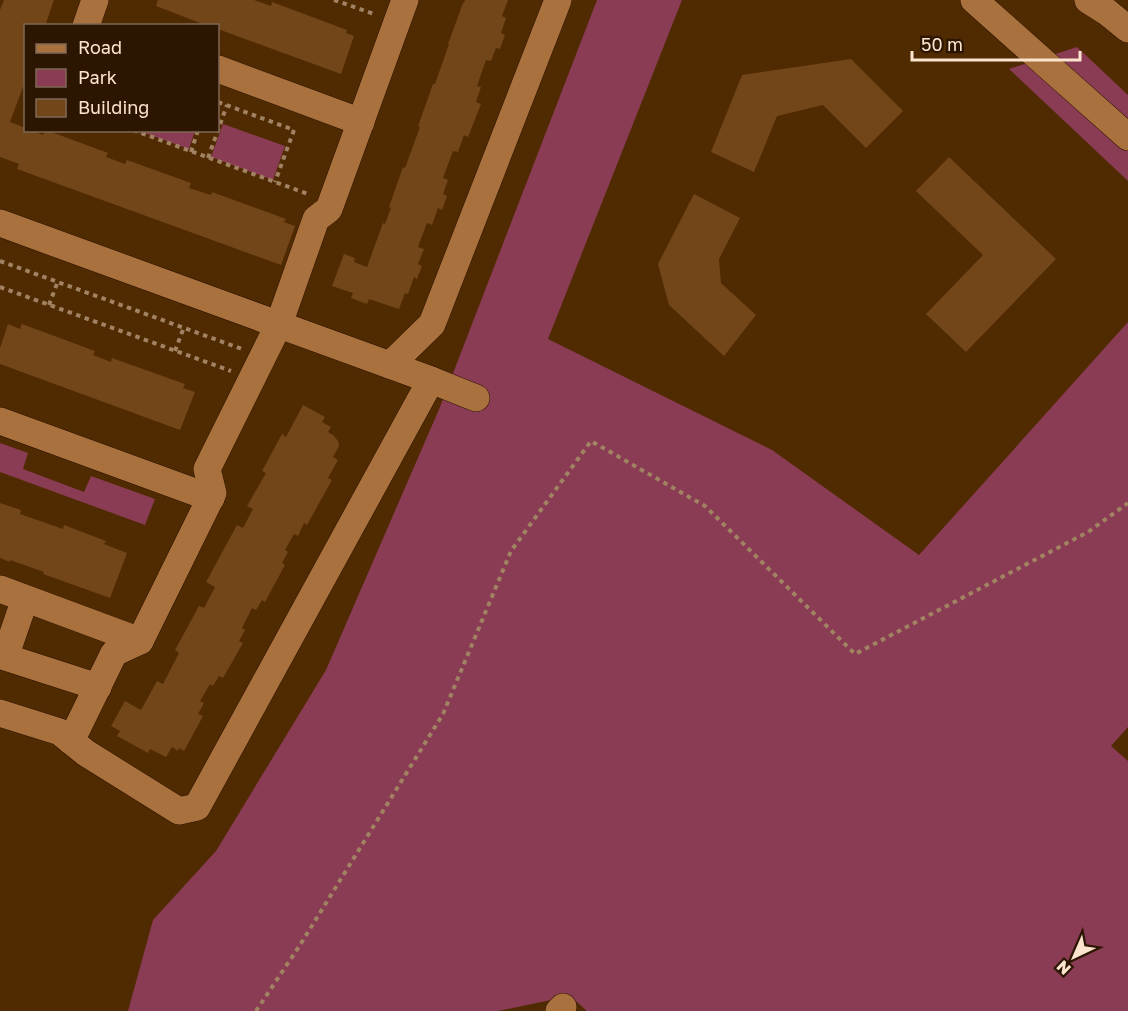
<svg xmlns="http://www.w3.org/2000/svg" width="1128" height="1011" viewBox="0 0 1128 1011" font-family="'Golos Text',sans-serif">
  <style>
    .green { fill: #8a3c54 }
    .building { fill: #724618 }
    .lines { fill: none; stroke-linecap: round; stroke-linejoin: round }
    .minor-casing { stroke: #2f1400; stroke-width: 28 }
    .path { stroke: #a18262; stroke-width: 4; stroke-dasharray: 4.5 4.5; stroke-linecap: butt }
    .minor { stroke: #a8713d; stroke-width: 27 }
  </style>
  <rect width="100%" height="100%" fill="#502a00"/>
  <g class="green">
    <path d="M597,0H682L548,339L772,450L919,555L1128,322V727L1111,746L1128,761V1011H587L570,996L498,1011H128L153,920L216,851L326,670L440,407Z"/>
    <path d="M1077,47L1128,95V181L1009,69Z"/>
    <path d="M223,124L285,146L273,180L211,157Z"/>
    <path d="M139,131H195L189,149Z"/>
    <path d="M0,443L28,453L23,469L84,492L91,476L155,499L145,525L0,472Z"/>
  </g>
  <g class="building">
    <path d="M4,0H54L45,26H26V79L10,122L26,128V130H32L43,135L45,130H46L108,153L106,157L125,164L127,160L191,183L189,188L211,195L212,192L286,219L284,222L295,226L281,265L17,169L19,164L0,157V10Z"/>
    <path d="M158,0H254L271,6L272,2L347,30L346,33L354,36L341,74L218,29V26H208L156,6Z"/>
    <path d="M465,0H508L502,16L506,18L501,33L505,35L500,49L496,48L491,61L486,60L477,86L481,87L476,102L481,104L468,137L464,135L458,152L453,151L443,178L448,180L443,194L447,196L442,210L438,208L432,225L427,223L418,247L424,249L418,264L422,266L417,279L414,277L408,294L405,293L399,309L369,299L367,304L351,298L353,293L332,286L344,254L355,258L354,262L367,267L383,223L385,224L391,208L389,207L403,167L405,168L420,127L418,126L433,84H435L449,44H448L463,3H464Z"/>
    <path d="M851,59L903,111L866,148L823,105L777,116L754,172L711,152L742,75Z"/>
    <path d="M949,157L1056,259L966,352L926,314L983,255L916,191Z"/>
    <path d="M694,194L740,218L719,259L721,283L756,315L724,356L669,305L658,264Z"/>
    <path d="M8,324L20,329L22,324L95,351L93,355L111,362L112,358L185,384L183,388L195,392L180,430L0,364V348Z"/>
    <path d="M303,405L325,417L322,422L331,427L328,432L333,435L338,441L339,446L333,457L338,460L328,478L332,480L307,525L304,523L298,536L294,534L285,550L288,552L282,563L285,565L265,602L262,600L256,610L252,608L242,628L245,630L239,641L243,643L223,678L219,676L213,686L210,684L200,701L204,703L198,714L203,716L184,751L179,748L178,751L172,747L166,757L150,749L148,753L117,736L120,731L111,726L125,701L141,710L157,681L163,684L179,653L175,650L199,606L204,608L215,587L206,582L237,525L243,528L253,509L247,506L266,473L262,471L282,434L286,437Z"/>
    <path d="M0,503L21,510L20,514L63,529L64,525L106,541L104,544L127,553L110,598L43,574L44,572L10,560V562L0,558Z"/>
  </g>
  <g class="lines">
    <g class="minor-casing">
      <g id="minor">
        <path d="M974,0L1128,137"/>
        <path d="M1088,0L1107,12L1128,29"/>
        <path d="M86,26L95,0"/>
        <path d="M218,69L361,122"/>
        <path d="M0,223L431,380L476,398"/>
        <path d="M390,365L432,324L558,0"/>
        <path d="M0,421L211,498"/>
        <path d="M0,589L140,641"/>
        <path d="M25,599L5,657L98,687"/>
        <path d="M0,713L60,732L86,753L179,811L197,807L431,380"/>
        <path d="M71,741L114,653L140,641L213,493L207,469L279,324L316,219L329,209L405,0"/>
        <path d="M559,1011L563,1007"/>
      </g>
    </g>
    <g class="path">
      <path d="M334,0L374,14"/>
      <path d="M218,102L294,130L275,182"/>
      <path d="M133,130L308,194"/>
      <path d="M191,152L198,130"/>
      <path d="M208,158L227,105"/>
      <path d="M0,261L242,349"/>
      <path d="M0,287L231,371"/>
      <path d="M49,305L58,281"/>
      <path d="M175,351L184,327"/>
      <path d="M256,1011L300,945L443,714L511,551L591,441L705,506L855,654L1088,532L1128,503"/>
    </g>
    <use href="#minor" class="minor"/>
  </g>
  <rect x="24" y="24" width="195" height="108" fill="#2c1602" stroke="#7f6854" stroke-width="1.5"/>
  <rect x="36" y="44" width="30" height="9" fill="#a8713d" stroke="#7f6854" stroke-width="1.5"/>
  <text x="78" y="54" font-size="18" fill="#fce4cf">Road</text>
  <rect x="36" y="69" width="30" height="18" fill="#8a3c54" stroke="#7f6854" stroke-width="1.5"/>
  <text x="78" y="84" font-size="18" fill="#fce4cf">Park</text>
  <rect x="36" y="99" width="30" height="18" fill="#724618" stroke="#7f6854" stroke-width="1.5"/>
  <text x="78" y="114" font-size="18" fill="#fce4cf">Building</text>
  <g transform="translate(1074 957) rotate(224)" stroke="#2c1602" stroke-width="4.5" paint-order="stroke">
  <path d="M0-4.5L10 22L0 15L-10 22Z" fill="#fce4cf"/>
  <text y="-9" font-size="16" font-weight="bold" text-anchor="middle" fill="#fce4cf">N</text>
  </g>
  <path d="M912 51v9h168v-9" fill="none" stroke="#fce4cf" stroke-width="3"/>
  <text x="921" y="51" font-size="18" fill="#fce4cf" stroke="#2c1602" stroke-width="4.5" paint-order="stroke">50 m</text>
</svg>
